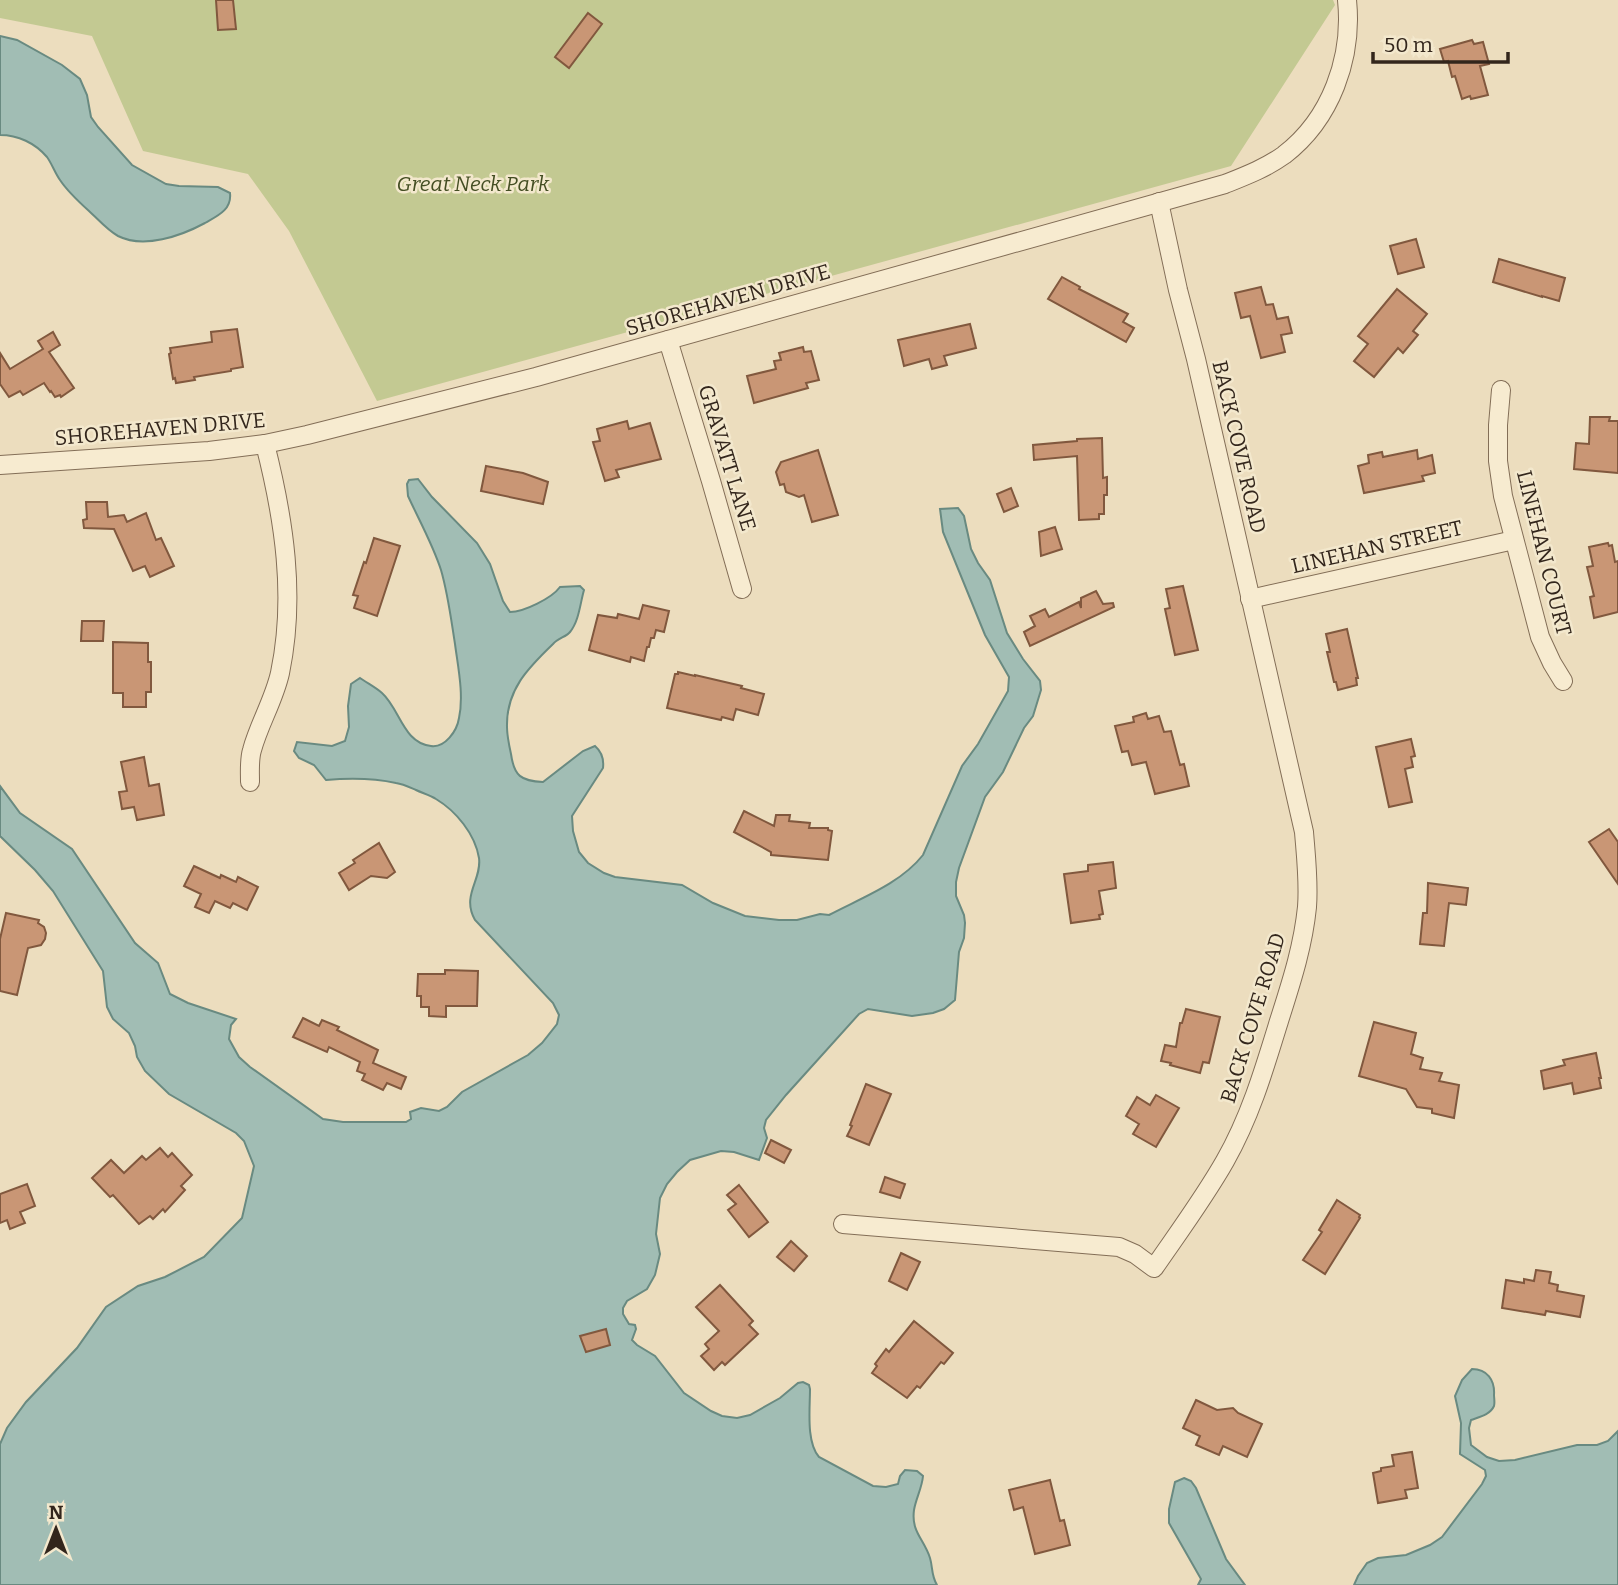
<svg xmlns="http://www.w3.org/2000/svg" width="1618" height="1585" viewBox="0 0 1618 1585" font-family="Bitter,serif">
  <style>
    .green { fill: #c3c992 }
    .water { fill: #a1bdb4; stroke: #698a81; stroke-width: 2 }
    .building { fill: #c99675; stroke: #81583e; stroke-width: 2 }
    .lines { fill: none; stroke-linecap: round; stroke-linejoin: round }
    .street-casing { stroke: #836e57; stroke-width: 20 }
    .street { stroke: #f7ebd0; stroke-width: 18 }
    .labels { text-anchor: middle; stroke-width: 5; stroke-linejoin: round; paint-order: stroke }
    .park-label { font-size: 21px; font-style: italic; fill: #444e23; stroke: #f3e8cd }
    .street-label { font-size: 21px; fill: #33261c; stroke: #f3e8cd }
  </style>
  <rect width="100%" height="100%" fill="#ecddbe"/>
  <path class="green" d="M0,0H1333L1335,5L1231,166L377,401L289,231L248,174L143,151L92,36L0,18Z"/>
  <g class="water">
    <path d="M0,36L17,40L62,65L80,79L87,95L91,117L98,127L132,165L166,184L179,186L218,187L230,193C232,210 217,216 205,223C181,236 144,249 118,236C107,230 98,219 89,211C79,202 68,192 60,180C55,173 52,164 47,157C35,143 18,135 0,135Z"/>
    <path d="M418,479L432,497L477,543L490,564L503,601L510,612C524,612 552,598 560,587L580,586L584,590C580,604 579,621 570,632C566,637 558,638 553,644C528,668 506,690 507,727C507,736 509,745 511,754C514,776 521,781 543,782L583,751L595,746C602,752 604,759 603,768L572,816L573,831L579,852L588,863L604,873L615,877L682,885L713,903L745,916L779,920H797L820,914L829,915C861,898 900,884 923,855L962,766L978,744L1008,691L1009,677L985,635L943,532L940,509L958,508L964,516L971,549L978,563L990,580L1007,633L1023,659L1040,681L1041,690L1033,716L1024,728L1003,772L985,797L959,868L956,882V896L964,915L965,923L964,938L959,952L955,1000L944,1009L933,1013L912,1016L868,1009L859,1014L786,1095L766,1120L764,1128L767,1138L759,1160L734,1152L721,1151L690,1160L677,1172L667,1184L660,1198L656,1234L660,1254L655,1275L647,1289L627,1301L623,1308V1314L629,1324L635,1325L636,1329L632,1340L637,1345L655,1356L684,1393L711,1411L722,1416L737,1418L750,1415L780,1398L798,1383L803,1382L809,1385L810,1389C810,1409 806,1442 819,1457L873,1486L886,1487L898,1484L900,1476L905,1470L917,1471L923,1476C922,1488 916,1498 914,1510C911,1532 924,1539 930,1558C933,1568 931,1575 937,1585H0V1444L7,1428L26,1402L77,1348L106,1307L138,1286L165,1277L204,1257L242,1218L254,1166L244,1141L236,1133L169,1094L145,1071L137,1057L135,1046L129,1033L113,1019L107,1007L103,971L53,891L35,870L0,836V786L20,813L72,849L135,943L158,963L170,994L188,1003L236,1019L231,1025L229,1039L239,1057L250,1067L323,1119L343,1122H406L411,1119L410,1112L421,1108L439,1111L447,1107L462,1092L528,1055L542,1043L557,1024L559,1015L553,1003L475,920C461,895 482,880 479,858C475,834 456,811 436,799C430,795 422,793 416,790C409,787 403,784 396,783C373,778 349,778 326,780L314,765L299,758L294,751L297,742L332,746L345,741L349,727L348,706L351,684L360,678C367,683 375,687 382,693C400,709 403,743 431,746C445,748 457,731 459,718C464,695 458,667 455,644C451,619 448,594 441,570C433,545 419,520 408,496L407,484L409,480Z"/>
    <path d="M1472,1369C1487,1369 1495,1380 1494,1395C1494,1398 1495,1402 1494,1406C1490,1415 1479,1417 1471,1420L1469,1428L1471,1445L1487,1457L1499,1461L1515,1460L1577,1445H1597L1608,1441L1618,1431V1585H1354L1358,1576L1367,1563L1378,1558L1406,1555L1430,1545L1442,1537L1482,1484L1486,1476L1485,1470L1460,1454L1461,1423L1455,1396L1462,1380Z"/>
    <path d="M1184,1478L1191,1481L1196,1488L1226,1559L1245,1585H1198L1201,1579L1169,1523V1509L1175,1482Z"/>
  </g>
  <g class="building">
    <path d="M216,0H233L236,29L218,30Z"/>
    <path d="M588,13L602,24L569,68L555,57Z"/>
    <path d="M1472,40L1474,44L1483,42L1489,64L1480,66L1488,95L1471,99L1470,96L1462,99L1455,76L1452,77L1448,61L1444,62L1440,49Z"/>
    <path d="M1416,239L1424,267L1398,274L1390,246Z"/>
    <path d="M1499,259L1565,278L1559,301L1542,296V297L1493,282Z"/>
    <path d="M1062,277L1080,287L1079,289L1128,314L1123,322L1134,328L1126,342L1048,299Z"/>
    <path d="M1261,287L1266,305L1273,304L1277,319L1288,317L1292,333L1281,335L1285,352L1261,358L1250,316L1241,318L1235,293Z"/>
    <path d="M1397,289L1427,314L1413,331L1418,335L1403,353L1398,348L1374,377L1354,361L1368,344L1358,336Z"/>
    <path d="M970,324L976,348L944,356L947,365L932,369L929,359L904,366L898,340Z"/>
    <path d="M237,329L243,367L231,369V371L194,377L195,380L176,383L175,378L173,379L169,354L171,353L170,348L212,342L211,332Z"/>
    <path d="M53,332L60,345L49,352L74,388L61,397L60,395L55,397L51,391L50,392L44,383L23,395L20,391L9,397L0,384V353L10,369L43,349L38,341Z"/>
    <path d="M803,347L804,352L811,351L819,380L806,383L808,388L754,403L747,376L776,369L774,361L781,360L779,353Z"/>
    <path d="M1590,417H1610L1609,421H1618V473L1574,469L1576,443L1589,444Z"/>
    <path d="M627,421L629,429L650,423L661,459L616,470L619,477L605,481L593,442L600,441L597,429Z"/>
    <path d="M1102,438L1103,478L1107,477V495H1104V514H1099V519L1079,520L1077,456L1034,460L1033,445L1077,441V439Z"/>
    <path d="M818,450L838,515L812,522L804,495L799,497L786,492L784,484L780,485L776,472L781,462Z"/>
    <path d="M1417,450L1418,459L1432,455L1435,473L1422,476L1424,481L1364,493L1358,466L1369,463L1368,455L1382,452L1383,457Z"/>
    <path d="M486,466L523,473L548,482L543,504L481,491Z"/>
    <path d="M1011,488L1018,506L1004,512L997,494Z"/>
    <path d="M86,502H107L108,517L124,515L127,522L146,513L156,540L161,538L174,566L150,577L145,566L133,571L114,529L84,528L83,520L87,519Z"/>
    <path d="M1055,527L1062,549L1041,556L1039,532Z"/>
    <path d="M374,538L400,546L377,616L354,608L358,596L353,595L364,562L366,563Z"/>
    <path d="M1608,543L1609,546L1612,545L1615,562L1618,561V612L1594,618L1590,597L1594,596L1587,567L1593,566L1589,547Z"/>
    <path d="M1183,586L1198,650L1175,655L1165,609L1170,608L1166,589Z"/>
    <path d="M1096,591L1103,604L1113,603L1114,607L1030,646L1024,632L1035,626L1030,616L1045,609L1049,617L1079,602L1081,608V598Z"/>
    <path d="M643,605L669,611L664,632L656,630L654,638H651L649,647H647L644,661L631,657L630,662L589,650L598,615L617,618L618,614L639,619Z"/>
    <path d="M82,621H104L103,641H81Z"/>
    <path d="M1347,629L1358,678H1356L1357,685L1338,690L1336,682H1334L1327,652H1330L1326,634Z"/>
    <path d="M113,642L148,643V662H151V692H146V707H123V693H113Z"/>
    <path d="M678,672L695,676V675L742,686L741,688L764,694L758,715L736,709L733,720L722,717L721,720L667,708L675,674H678Z"/>
    <path d="M1146,713L1148,719L1159,716L1164,732L1171,731L1180,765L1184,764L1189,786L1155,794L1146,762L1132,765L1128,751L1122,752L1115,726L1134,722L1133,717Z"/>
    <path d="M1411,739L1415,756L1411,757L1413,767L1405,769L1412,802L1389,807L1376,747Z"/>
    <path d="M144,757L149,786L159,784L164,815L137,820L134,807L122,809L119,792L127,791L121,762Z"/>
    <path d="M744,811L774,826L776,815H790L789,821L810,823L809,828H828V830L832,831L828,860L771,855V852L734,832Z"/>
    <path d="M1609,829L1618,842V884L1589,842Z"/>
    <path d="M379,843L395,872L387,878L371,876L349,890L339,873L355,863L353,860Z"/>
    <path d="M1113,862L1116,888L1099,891L1103,914L1099,915L1100,919L1071,923L1064,874L1088,871V865Z"/>
    <path d="M194,866L220,878L221,875L236,882L238,877L258,887L247,910L233,903L230,908L215,901L209,913L195,907L201,894L184,886Z"/>
    <path d="M1428,883L1468,888L1466,905L1449,903L1444,946L1420,944L1423,913H1427Z"/>
    <path d="M6,913L39,920L38,923L44,927L46,933L45,939L41,945L28,948L17,995L0,991V939Z"/>
    <path d="M445,970L478,971L477,1006H446V1017L429,1016V1007H421V996H417L418,974H445Z"/>
    <path d="M1186,1009L1220,1017L1209,1063L1203,1062L1200,1073L1170,1065L1171,1063L1161,1061L1165,1045L1176,1047L1180,1023H1182Z"/>
    <path d="M303,1018L319,1026L322,1020L339,1027L337,1030L378,1050L373,1063L406,1077L401,1089L387,1083L383,1090L362,1080L365,1074L357,1071L360,1062L329,1047L327,1052L293,1037Z"/>
    <path d="M1374,1022L1416,1033L1411,1054L1423,1058L1420,1069L1442,1073L1439,1081L1459,1085L1454,1118L1432,1113V1109L1417,1107L1406,1089L1359,1076Z"/>
    <path d="M1596,1053L1601,1078H1599L1601,1088L1574,1094L1572,1083L1544,1089L1541,1071L1565,1065L1563,1060Z"/>
    <path d="M866,1084L891,1094L869,1145L847,1136L852,1126L850,1125Z"/>
    <path d="M1156,1095L1179,1108L1156,1147L1133,1134L1139,1124L1126,1116L1137,1097L1150,1105Z"/>
    <path d="M771,1140L791,1150L784,1163L765,1153Z"/>
    <path d="M160,1148L168,1157L172,1153L192,1175L181,1186L185,1190L165,1212L163,1209L153,1219L150,1216L139,1224L113,1195L110,1197L92,1178L111,1160L124,1173L142,1156L146,1160Z"/>
    <path d="M885,1177L905,1184L900,1198L880,1192Z"/>
    <path d="M27,1184L35,1206L20,1212L25,1223L10,1229L7,1220L0,1223V1194Z"/>
    <path d="M739,1185L768,1222L749,1237L728,1210L736,1204L727,1195Z"/>
    <path d="M1337,1200L1360,1215L1359,1217L1360,1218L1325,1274L1303,1260L1322,1232L1319,1230Z"/>
    <path d="M791,1241L807,1256L794,1271L777,1257Z"/>
    <path d="M901,1253L920,1262L907,1290L889,1281Z"/>
    <path d="M1536,1270L1551,1272L1549,1283L1558,1285L1557,1291L1584,1296L1580,1317L1546,1311L1545,1315L1502,1308L1506,1280L1524,1283V1279L1534,1281Z"/>
    <path d="M720,1285L753,1321L749,1325L758,1334L725,1365L722,1362L714,1370L701,1356L709,1349L705,1344L719,1331L696,1307Z"/>
    <path d="M914,1321L953,1353L944,1364L941,1362L920,1388L917,1386L907,1398L872,1373L877,1366L875,1364L886,1349L889,1352Z"/>
    <path d="M606,1329L610,1345L586,1352L580,1336Z"/>
    <path d="M1196,1400L1217,1410L1233,1408L1238,1413L1262,1424L1247,1457L1223,1446L1219,1455L1196,1445L1200,1436L1183,1428Z"/>
    <path d="M1412,1452L1418,1488L1405,1490L1407,1498L1378,1503L1373,1473L1381,1471V1468L1394,1466L1392,1455Z"/>
    <path d="M1050,1480L1060,1521L1064,1520L1070,1545L1035,1554L1023,1507L1014,1510L1009,1490Z"/>
  </g>
  <g class="lines">
    <g class="street-casing">
      <g id="street">
        <path d="M668,340L711,481L742,589"/>
        <path d="M1501,390L1498,425V461L1503,496L1540,637L1552,663L1563,681"/>
        <path d="M0,465L209,451L265,444L307,435L536,377L1225,184C1245,176 1266,168 1284,155C1331,119 1353,58 1347,0"/>
        <path d="M1250,599L1514,540"/>
        <path d="M250,782C250,771 249,760 252,750C259,724 274,700 280,673C296,596 284,519 265,444"/>
        <path d="M843,1224L1119,1247L1135,1254L1154,1268C1178,1233 1204,1198 1225,1161C1250,1117 1264,1070 1279,1021C1291,983 1303,947 1307,907C1309,882 1306,857 1304,832L1196,359L1178,290L1159,202"/>
      </g>
    </g>
    <use href="#street" class="street"/>
  </g>
  <g class="labels">
    <g class="park-label">
      <text x="473" y="191">Great Neck Park</text>
    </g>
    <g class="street-label">
      <text transform="translate(728 300) rotate(-16)" y="7">SHOREHAVEN DRIVE</text>
      <text transform="translate(160 429) rotate(-5)" y="7">SHOREHAVEN DRIVE</text>
      <text transform="translate(1239 447) rotate(77)" y="7">BACK COVE ROAD</text>
      <text transform="translate(727 458) rotate(73)" y="7">GRAVATT LANE</text>
      <text transform="translate(1377 547) rotate(-13)" y="7">LINEHAN STREET</text>
      <text transform="translate(1544 553) rotate(76)" y="7">LINEHAN COURT</text>
      <text transform="translate(1253 1018) rotate(-73)" y="7">BACK COVE ROAD</text>
    </g>
  </g>
  <g transform="translate(56 1529)" stroke="#f3e8cd" stroke-width="5" paint-order="stroke">
  <path d="M0-5L12 26L0 18L-12 26Z" fill="#33261c"/>
  <text y="-10" font-size="19" font-weight="bold" text-anchor="middle" fill="#33261c">N</text>
  </g>
  <path d="M1373 52v10h135v-10" fill="none" stroke="#33261c" stroke-width="3.5"/>
  <text x="1384" y="52" font-size="21" fill="#33261c" stroke="#f3e8cd" stroke-width="5" paint-order="stroke">50 m</text>
</svg>
